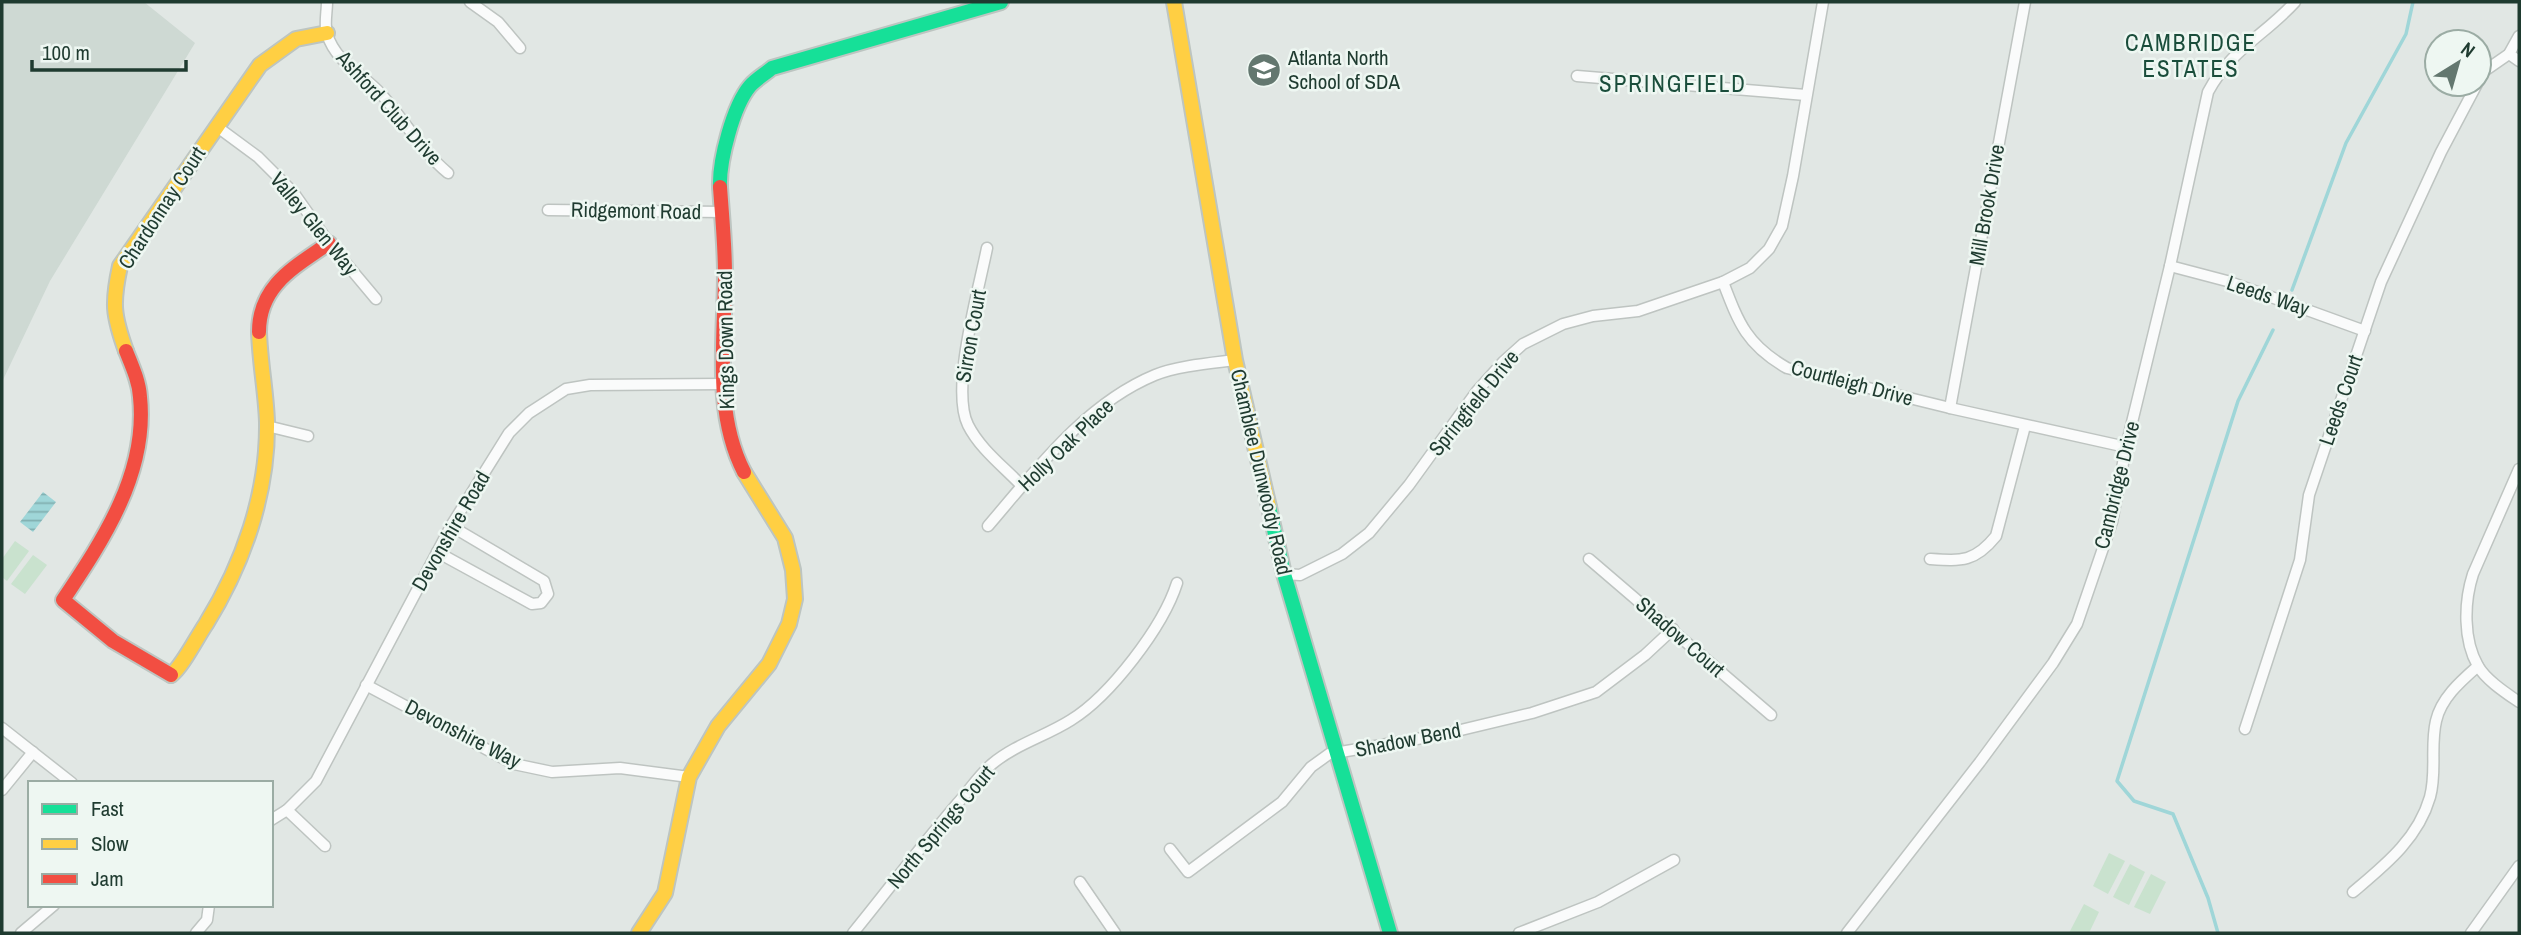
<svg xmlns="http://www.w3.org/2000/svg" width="2521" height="935" viewBox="0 0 2521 935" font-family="'Archivo Narrow',sans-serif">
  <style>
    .built { fill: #ced9d3 }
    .pitch { fill: #c9e2ce }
    .water { fill: url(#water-rules) }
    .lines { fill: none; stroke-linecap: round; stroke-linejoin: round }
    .stream { stroke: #9fd6d8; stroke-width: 3.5 }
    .street-casing { stroke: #bec4c1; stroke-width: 13 }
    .fast-casing { stroke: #bdc5c1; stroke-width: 18 }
    .slow-casing { stroke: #bdc5c1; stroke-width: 18 }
    .jam-casing { stroke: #bdc5c1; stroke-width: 18 }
    .street { stroke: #fafbfb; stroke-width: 10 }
    .fast { stroke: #16e098; stroke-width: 14 }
    .slow { stroke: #ffcf43; stroke-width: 14 }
    .jam { stroke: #f24e42; stroke-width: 14 }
    .labels { text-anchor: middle; stroke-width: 5; stroke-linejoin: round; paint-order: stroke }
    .poi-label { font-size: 21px; fill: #1f3b30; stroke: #eef7f2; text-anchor: start }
    .street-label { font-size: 21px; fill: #1f3b30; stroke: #eef7f2 }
    .neighbourhood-label { font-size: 23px; letter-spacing: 2px; fill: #1a4d3b; stroke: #eef7f2 }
  </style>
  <defs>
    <pattern id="water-rules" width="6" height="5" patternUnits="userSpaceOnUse" patternTransform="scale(1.75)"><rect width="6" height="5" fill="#9fd6d8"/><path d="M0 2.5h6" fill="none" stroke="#81afb0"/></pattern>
  </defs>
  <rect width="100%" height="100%" fill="#e1e7e4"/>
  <path class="built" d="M2,2H144L195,43L50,281L2,382Z"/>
  <g class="pitch">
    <path d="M15,541L29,551L7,581L2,577V559Z"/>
    <path d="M33,555L47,565L25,594L11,584Z"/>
    <path d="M2109,853L2125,861L2108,894L2093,886Z"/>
    <path d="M2130,864L2145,872L2129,905L2113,897Z"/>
    <path d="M2151,874L2166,882L2150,914L2134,907Z"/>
    <path d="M2084,904L2099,912L2089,933H2069Z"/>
  </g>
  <path class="water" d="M43,492L56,502L33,532L20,522Z"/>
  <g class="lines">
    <g class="stream">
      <path d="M2292,290L2346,143L2406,34L2413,2"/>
      <path d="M2218,933L2208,898L2173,814L2134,801L2117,781L2238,401L2273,330"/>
    </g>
    <g class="street-casing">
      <g id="street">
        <path d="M327,2C327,12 324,25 327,34C336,63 363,74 381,94C405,120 420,150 448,173"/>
        <path d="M470,2L498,22L520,48"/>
        <path d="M2509,54L2519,61"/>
        <path d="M1577,76L1806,95"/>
        <path d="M2479,81L2483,72L2509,54L2519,36"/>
        <path d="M216,126L258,157L293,192L329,243L376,299"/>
        <path d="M548,210L723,212"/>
        <path d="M987,248C979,289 950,389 968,425C980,449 1004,467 1022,486"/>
        <path d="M2170,266L2227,281L2365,331"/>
        <path d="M1723,282C1739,324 1747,345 1787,368L1950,408L2126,447"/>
        <path d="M1950,408L2025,2"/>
        <path d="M267,426L308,436"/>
        <path d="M2519,469L2473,574C2464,602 2463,640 2478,666C2486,680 2506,693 2519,702"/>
        <path d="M988,526C1036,470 1085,404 1155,375C1177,366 1212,363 1235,360"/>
        <path d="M437,552L532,604L541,603L548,594L544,581L451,526"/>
        <path d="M1589,559L1771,715"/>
        <path d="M1930,559C1962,561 1975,562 1996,536L2025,426"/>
        <path d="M1284,574L1300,575L1342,554L1369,533L1409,485L1477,391L1503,362L1523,344L1563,324L1593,316L1638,311L1723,282L1750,268L1769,249L1782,226L1793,176L1823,2"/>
        <path d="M366,685L514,764L552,772L620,768L689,777"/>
        <path d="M2,728L72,783"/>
        <path d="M2245,729L2300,560L2309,495L2381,282L2441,152L2477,84"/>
        <path d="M2,790L33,752"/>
        <path d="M287,810L325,846"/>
        <path d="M271,820L287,810L316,781L451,526L509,433L529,413L566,389L590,385L723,384"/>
        <path d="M1170,849L1188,872L1282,802L1311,767L1329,754L1440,735L1532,713L1596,692L1645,655L1673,629"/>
        <path d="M1080,882L1115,933"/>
        <path d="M2353,892C2385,865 2418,839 2430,797C2437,772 2430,746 2436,721C2441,698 2461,681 2478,666"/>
        <path d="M21,933L54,905"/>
        <path d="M196,933L207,920L209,905"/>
        <path d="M853,933C888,890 921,846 957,804C968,792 979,775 992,764C1016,744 1046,736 1071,720C1110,696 1163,627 1177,583"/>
        <path d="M1519,933L1598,902L1674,860"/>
        <path d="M1847,933L1980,762L2053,663L2077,624L2112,522L2126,447L2170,266L2208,92C2231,49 2264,36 2295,2"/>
        <path d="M2471,933L2519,866"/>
      </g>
    </g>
    <g class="fast-casing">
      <g id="fast">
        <path d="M720,187C719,161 733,106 750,86C756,79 765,74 772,68L1001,2"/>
        <path d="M1269,507L1284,574L1390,933"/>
      </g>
    </g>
    <g class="slow-casing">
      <g id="slow">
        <path d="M1174,2L1235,360L1269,507"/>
        <path d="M126,351C113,315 112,303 120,266L260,65L296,39L327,33"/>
        <path d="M171,675C182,667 197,637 206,624C243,564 268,494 267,422C266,392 260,363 259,332"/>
        <path d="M639,933L665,893L689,777L718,726L769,664L789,624L795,599L793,570L785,538L744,472"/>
      </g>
    </g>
    <g class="jam-casing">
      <g id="jam">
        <path d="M720,187C722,216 725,245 725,274C725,339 713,412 744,472"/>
        <path d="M259,332C259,285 295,267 329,243"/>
        <path d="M126,351C132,366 139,381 140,397C148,473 103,540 63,600L113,641L171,675"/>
      </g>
    </g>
    <use href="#street" class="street"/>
    <use href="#fast" class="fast"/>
    <use href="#slow" class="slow"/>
    <use href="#jam" class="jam"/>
  </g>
  <defs>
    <g id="school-disc" transform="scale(1.75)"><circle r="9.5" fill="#63776f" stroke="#eef7f2"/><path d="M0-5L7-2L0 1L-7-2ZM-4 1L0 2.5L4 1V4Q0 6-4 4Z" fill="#fff"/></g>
  </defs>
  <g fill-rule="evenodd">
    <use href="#school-disc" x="1264" y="70"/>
  </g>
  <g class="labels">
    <g class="poi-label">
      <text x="1288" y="65">Atlanta North<tspan x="1288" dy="24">School of SDA</tspan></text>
    </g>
    <g class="street-label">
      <text transform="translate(389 108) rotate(48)" y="7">Ashford Club Drive</text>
      <text transform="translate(1987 205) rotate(-80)" y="7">Mill Brook Drive</text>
      <text transform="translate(162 208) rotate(-57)" y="7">Chardonnay Court</text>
      <text transform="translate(636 211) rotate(1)" y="7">Ridgemont Road</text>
      <text transform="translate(314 224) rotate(51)" y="7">Valley Glen Way</text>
      <text transform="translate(2268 296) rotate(19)" y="7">Leeds Way</text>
      <text transform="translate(971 336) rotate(-80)" y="7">Sirron Court</text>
      <text transform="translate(726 340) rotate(-91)" y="7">Kings Down Road</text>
      <text transform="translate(1852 383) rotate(15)" y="7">Courtleigh Drive</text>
      <text transform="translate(2341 400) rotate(-71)" y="7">Leeds Court</text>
      <text transform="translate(1474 403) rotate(-51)" y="7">Springfield Drive</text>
      <text transform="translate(1066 445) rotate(-44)" y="7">Holly Oak Place</text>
      <text transform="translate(1261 472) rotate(77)" y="7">Chamblee Dunwoody Road</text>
      <text transform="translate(2117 485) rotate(-76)" y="7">Cambridge Drive</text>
      <text transform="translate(451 531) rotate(-60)" y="7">Devonshire Road</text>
      <text transform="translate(1680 637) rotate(41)" y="7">Shadow Court</text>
      <text transform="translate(463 734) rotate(27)" y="7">Devonshire Way</text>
      <text transform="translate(1408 740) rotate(-11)" y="7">Shadow Bend</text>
      <text transform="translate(941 827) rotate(-50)" y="7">North Springs Court</text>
    </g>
    <g class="neighbourhood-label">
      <text x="2191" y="51">CAMBRIDGE<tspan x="2191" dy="26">ESTATES</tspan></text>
      <text x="1673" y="92">SPRINGFIELD</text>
    </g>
  </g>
  <rect width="2521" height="935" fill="none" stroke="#1f3b30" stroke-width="7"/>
  <rect x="28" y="781" width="245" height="126" fill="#eef7f2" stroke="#9baca4" stroke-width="2"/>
  <rect x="42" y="804" width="35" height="10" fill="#16e098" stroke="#9baca4" stroke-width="2"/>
  <text x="91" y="816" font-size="21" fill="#1f3b30">Fast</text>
  <rect x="42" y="839" width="35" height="10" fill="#ffcf43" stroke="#9baca4" stroke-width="2"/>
  <text x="91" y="851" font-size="21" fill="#1f3b30">Slow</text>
  <rect x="42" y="874" width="35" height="10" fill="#f24e42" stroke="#9baca4" stroke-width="2"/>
  <text x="91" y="886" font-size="21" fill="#1f3b30">Jam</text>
  <g transform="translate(2458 63) rotate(37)"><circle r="33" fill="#eef7f2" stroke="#9baca4" stroke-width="2"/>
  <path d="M0-5L12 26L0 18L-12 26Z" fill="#63776f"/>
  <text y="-10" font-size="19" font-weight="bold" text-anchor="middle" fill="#1f3b30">N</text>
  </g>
  <path d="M32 60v10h154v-10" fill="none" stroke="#1f3b30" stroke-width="3.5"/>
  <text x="42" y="60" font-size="21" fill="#1f3b30" stroke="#eef7f2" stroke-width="5" paint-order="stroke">100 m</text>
</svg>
